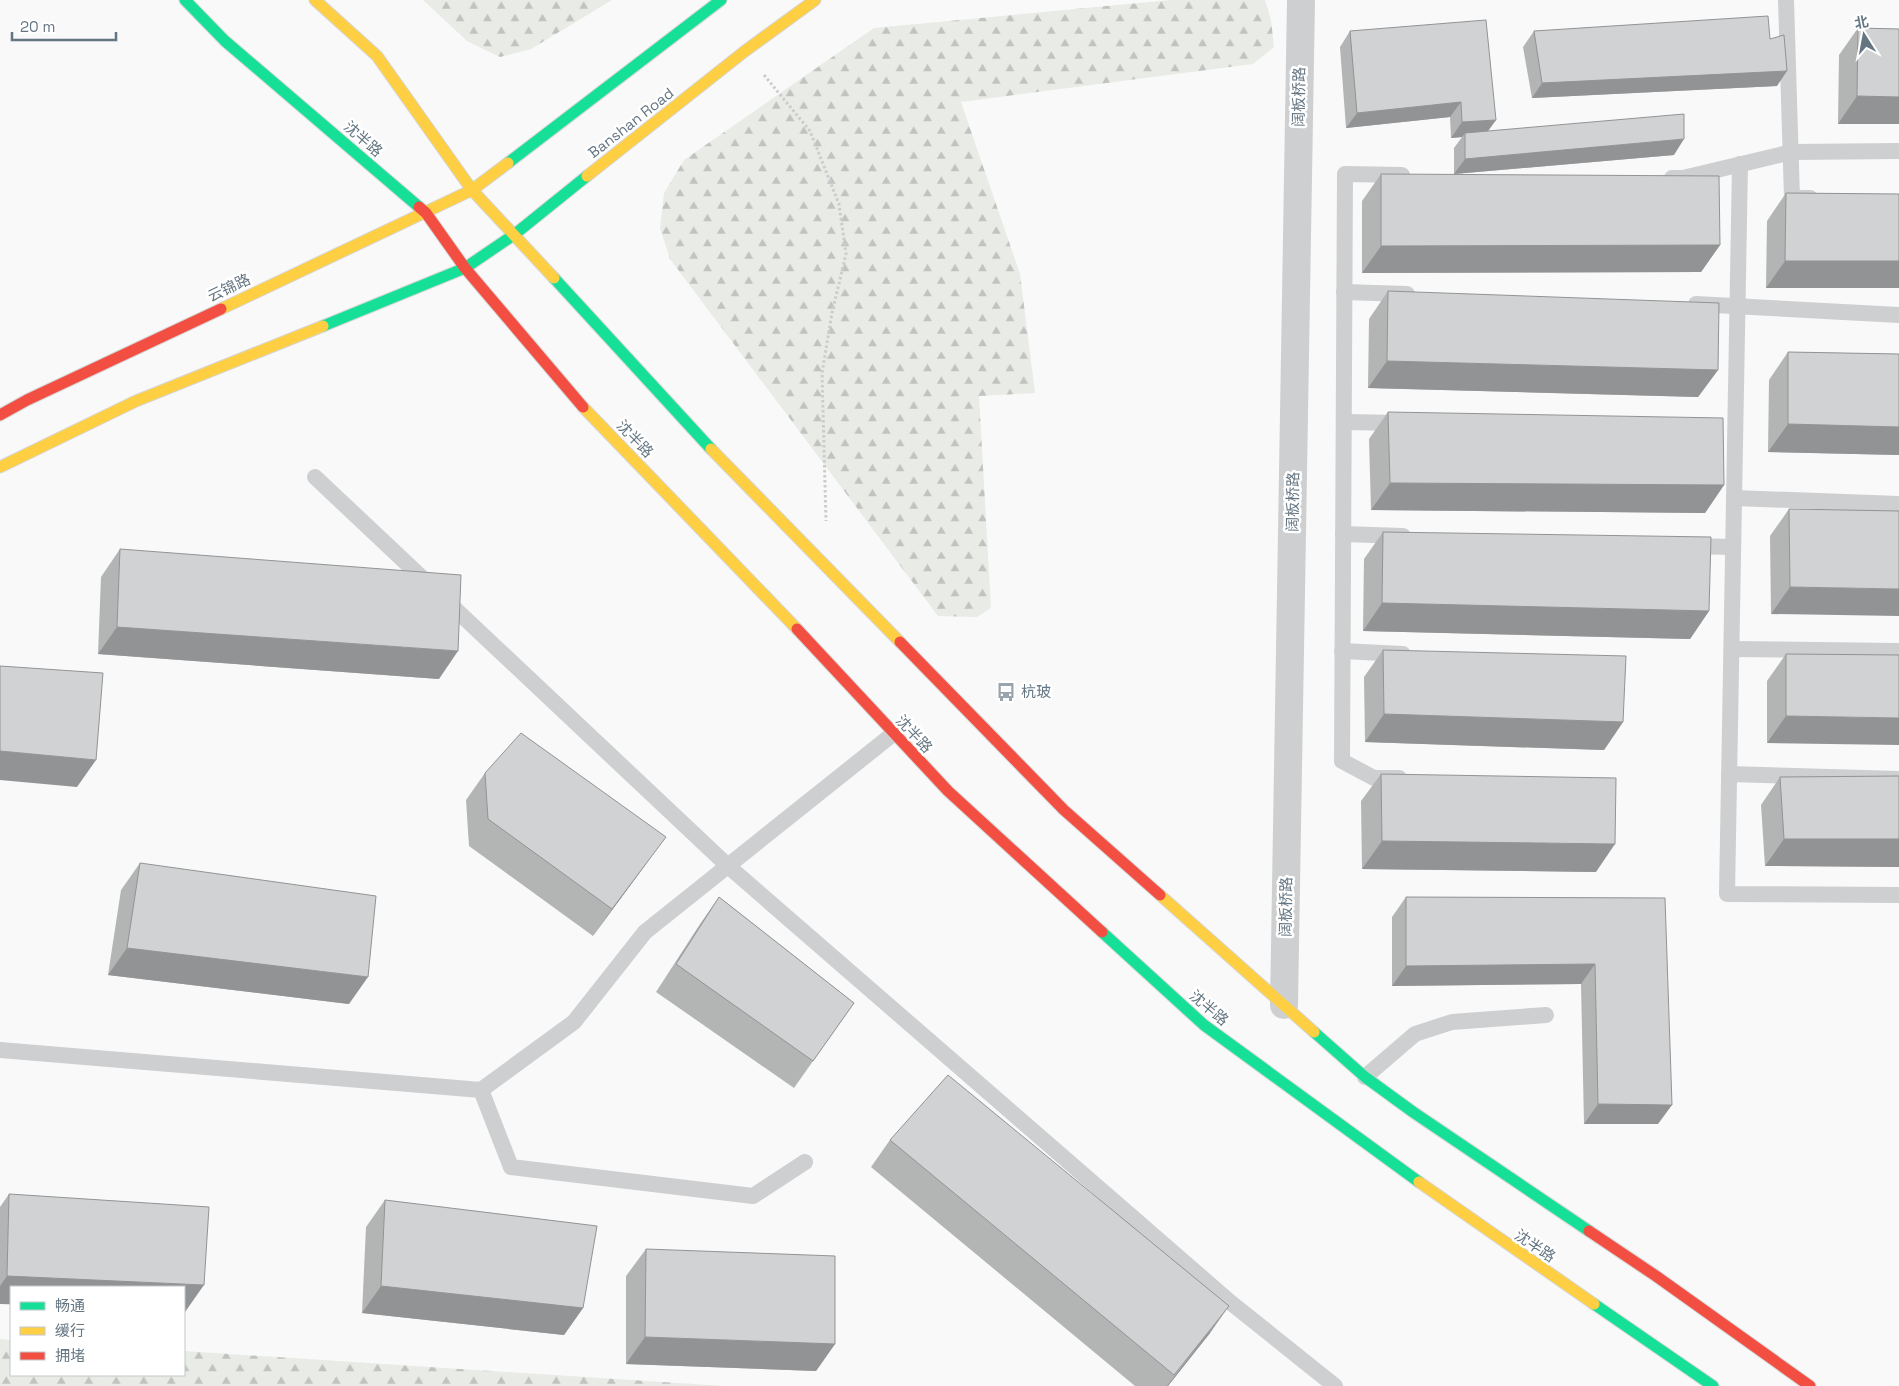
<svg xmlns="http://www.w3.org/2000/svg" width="1899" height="1386" viewBox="0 0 1899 1386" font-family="'Space Grotesk','Noto Sans SC',sans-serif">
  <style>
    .forest { fill: url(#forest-firs) }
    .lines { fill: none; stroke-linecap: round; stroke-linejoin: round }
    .fast-casing { stroke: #d5d6d7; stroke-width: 13 }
    .slow-casing { stroke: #d5d6d7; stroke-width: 13 }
    .jam-casing { stroke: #d5d6d7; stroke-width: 13 }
    .path { stroke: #cbcccd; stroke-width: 3; stroke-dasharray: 2.5 2.5; stroke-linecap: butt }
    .lane { stroke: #cecfd0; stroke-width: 16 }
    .street { stroke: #cecfd0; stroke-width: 28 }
    .fast { stroke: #16e098; stroke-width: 11 }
    .slow { stroke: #ffcf43; stroke-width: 11 }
    .jam { stroke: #f24e42; stroke-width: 11 }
    .wall { fill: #b3b5b5 }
    .shaded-wall { fill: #929394 }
    .building { fill: #d0d2d3; stroke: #929394 }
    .labels { text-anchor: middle; stroke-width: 5; stroke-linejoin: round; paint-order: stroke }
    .street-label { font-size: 15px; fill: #657683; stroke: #fff }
    .poi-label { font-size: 15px; fill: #657683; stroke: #fff; text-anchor: start }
  </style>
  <defs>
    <pattern id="forest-firs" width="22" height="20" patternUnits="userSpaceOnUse" patternTransform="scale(1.25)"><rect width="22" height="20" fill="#e8ebe6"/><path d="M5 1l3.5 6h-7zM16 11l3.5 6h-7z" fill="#c0c3c0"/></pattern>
  </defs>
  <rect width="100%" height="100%" fill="#f9f9f9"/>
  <g class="forest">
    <path d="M423,0H612L531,49L500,57L467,41Z"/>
    <path d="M1171,0H1265L1271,20L1274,47L1253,64L961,102L1020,274L1035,393L979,396L991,608L977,617L938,616L670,259L660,228L664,193L684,160L874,28Z"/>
    <path d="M0,1339L11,1340V1375H184V1351L724,1386H0Z"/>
  </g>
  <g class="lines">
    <g class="fast-casing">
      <g id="fast">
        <path d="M185,0L225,41L419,207"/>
        <path d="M508,163L721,0"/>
        <path d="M554,278L711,449"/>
        <path d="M323,326L465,268L515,234L587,176"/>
        <path d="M1102,932L1204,1025L1419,1182"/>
        <path d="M1314,1032L1365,1077L1413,1112L1589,1231"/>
        <path d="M1594,1304L1713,1386"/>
      </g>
    </g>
    <g class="slow-casing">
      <g id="slow">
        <path d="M315,0L377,56L472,190L554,278"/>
        <path d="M587,176L745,51L815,0"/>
        <path d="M221,309L472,190L508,163"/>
        <path d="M583,407L797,629"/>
        <path d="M711,449L900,642"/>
        <path d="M0,467L136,401L323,326"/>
        <path d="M1160,895L1314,1032"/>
        <path d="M1419,1182L1594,1304"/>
      </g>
    </g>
    <g class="jam-casing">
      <g id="jam">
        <path d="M419,207L426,213L465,268L583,407"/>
        <path d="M0,415L27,400L221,309"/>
        <path d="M797,629L948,791L1102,932"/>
        <path d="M900,642L1064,810L1160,895"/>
        <path d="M1589,1231L1656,1276L1810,1386"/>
      </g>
    </g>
    <path class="path" d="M764,75L810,131L839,204L846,254L832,313L822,373L826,521"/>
    <g class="lane">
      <path d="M1786,0L1792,198H1810"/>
      <path d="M1740,164L1727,894L1899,895"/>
      <path d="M1672,178H1683L1792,152L1899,151"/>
      <path d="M1344,292L1407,294"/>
      <path d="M1696,304L1899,315"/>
      <path d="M1344,422L1401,423"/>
      <path d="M315,477L728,866L1230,1302L1335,1386"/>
      <path d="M1734,498L1899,504"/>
      <path d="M1343,534L1403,536"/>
      <path d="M1690,546L1733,547"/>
      <path d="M1732,649L1899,651"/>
      <path d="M1342,651L1403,654"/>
      <path d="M1729,774L1899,779"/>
      <path d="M1399,778H1374L1342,761L1345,174L1402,175"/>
      <path d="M0,1050L481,1090L511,1167L753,1196L805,1162"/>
      <path d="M1365,1077L1415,1034L1452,1022L1546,1015"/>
      <path d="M481,1090L574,1022L645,932L893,734"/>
    </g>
    <path class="street" d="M1284,1005L1301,0"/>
    <use href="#fast" class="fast"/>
    <use href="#slow" class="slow"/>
    <use href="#jam" class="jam"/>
  </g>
  <g class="wall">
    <path d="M1858,28L1899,29V124H1838L1839,55Z"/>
    <path d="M1350,31L1496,120L1488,131L1674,155L1454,174V148L1462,137L1451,138L1450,117L1346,128L1340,47Z"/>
    <path d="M1534,31L1770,39L1777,86L1532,98L1523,47Z"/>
    <path d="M1381,174L1720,245L1701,272L1362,273V201Z"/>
    <path d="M1786,193L1899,194V288H1766L1767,221Z"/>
    <path d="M1388,291L1718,370L1698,397L1368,388L1369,319Z"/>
    <path d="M1788,352L1899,354V455L1768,452L1769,380Z"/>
    <path d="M1388,412L1724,485L1705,513L1371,510L1369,439Z"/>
    <path d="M1789,509L1899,511L1771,614L1770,536Z"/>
    <path d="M1383,532L1709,611L1690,639L1363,631L1364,559Z"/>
    <path d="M120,549L439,679L98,654L101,577Z"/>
    <path d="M1383,650L1623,722L1604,750L1365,742L1364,677Z"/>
    <path d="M1786,654L1899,655L1767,743V681Z"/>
    <path d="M485,773L646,864L593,936L469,846L466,800Z"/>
    <path d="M1381,774L1596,872L1362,869L1361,801Z"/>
    <path d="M1899,776V867L1765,866L1761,805L1780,777Z"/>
    <path d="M140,863L349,1004L108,975L121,890Z"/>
    <path d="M719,897L854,1003L794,1088L656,992L700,924Z"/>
    <path d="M1406,897L1665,898L1658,1124H1584L1581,984L1392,986V917Z"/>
    <path d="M890,1140L1210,1333L1168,1386H1135L871,1167Z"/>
    <path d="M9,1194L185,1312L0,1304V1207Z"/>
    <path d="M385,1200L583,1308L564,1335L362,1313L366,1227Z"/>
    <path d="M646,1249L835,1344L816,1371L626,1364V1276Z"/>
  </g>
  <g class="shaded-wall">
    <path d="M1787,71L1777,86L1532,98L1542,83Z"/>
    <path d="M1857,96L1899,97V124H1838Z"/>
    <path d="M1461,102L1450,117L1346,128L1357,113Z"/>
    <path d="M1496,120L1485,135L1465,133L1462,137L1451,138L1462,122Z"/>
    <path d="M1684,139L1674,155L1454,174L1465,159Z"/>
    <path d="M1720,245L1701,272L1362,273L1381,246Z"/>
    <path d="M1785,261H1899V288H1766Z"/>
    <path d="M1387,361L1718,370L1698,397L1368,388Z"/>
    <path d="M1788,424L1899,427V455L1768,452Z"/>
    <path d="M1390,483L1724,485L1705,513L1371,510Z"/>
    <path d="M1790,587L1899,589V616L1771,614Z"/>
    <path d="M1382,603L1709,611L1690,639L1363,631Z"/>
    <path d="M117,627L458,651L439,679L98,654Z"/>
    <path d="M1384,714L1623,722L1604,750L1365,742Z"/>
    <path d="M1786,716L1899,718V745L1767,743Z"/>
    <path d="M0,751L96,760L77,787L0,780Z"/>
    <path d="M666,837L646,864L593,936L612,909Z"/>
    <path d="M1784,839H1899V867L1765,866Z"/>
    <path d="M1382,841L1615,844L1596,872L1362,869Z"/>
    <path d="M127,948L368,977L349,1004L108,975Z"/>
    <path d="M1595,964L1581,984L1392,986L1406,966Z"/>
    <path d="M1598,1104L1672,1105L1658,1124H1584Z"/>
    <path d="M7,1276L204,1285L185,1312H184V1287H11V1304H0V1286Z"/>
    <path d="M381,1286L583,1308L564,1335L362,1313Z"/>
    <path d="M1229,1306L1210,1333L1168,1386H1167Z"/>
    <path d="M645,1337L835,1344L816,1371L626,1364Z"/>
  </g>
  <g class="building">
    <path d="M1768,16L1770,39L1784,35L1787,71L1542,83L1534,31Z"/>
    <path d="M1486,20L1496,120L1462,122L1461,102L1357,113L1350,31Z"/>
    <path d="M1858,28L1899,29V97L1857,96Z"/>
    <path d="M1684,114V139L1465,159V133Z"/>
    <path d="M1381,174L1719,176L1720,245L1381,246Z"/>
    <path d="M1786,193L1899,194V261H1785Z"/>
    <path d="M1388,291L1719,303L1718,370L1387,361Z"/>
    <path d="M1788,352L1899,354V427L1788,424Z"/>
    <path d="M1388,412L1723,418L1724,485L1390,483Z"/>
    <path d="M1789,509L1899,511V589L1790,587Z"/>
    <path d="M1383,532L1711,537L1709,611L1382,603Z"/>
    <path d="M120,549L461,575L458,651L117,627Z"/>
    <path d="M1383,650L1626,656L1623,722L1384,714Z"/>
    <path d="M1786,654L1899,655V718L1786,716Z"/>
    <path d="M0,666L103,673L96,760L0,751Z"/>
    <path d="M521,733L666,837L612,909L488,819L485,773Z"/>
    <path d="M1381,774L1616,778L1615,844L1382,841Z"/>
    <path d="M1899,776V839H1784L1780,777Z"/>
    <path d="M140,863L376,896L368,977L127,948Z"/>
    <path d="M719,897L854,1003L813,1061L676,964Z"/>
    <path d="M1406,897L1665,898L1672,1105L1598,1104L1595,964L1406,966Z"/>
    <path d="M948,1075L1229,1306L1174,1375L890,1140Z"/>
    <path d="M9,1194L209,1207L204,1285L7,1276Z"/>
    <path d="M385,1200L597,1226L583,1308L381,1286Z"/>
    <path d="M646,1249L835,1256V1344L645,1337Z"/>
  </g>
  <defs>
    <g id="bus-bare" transform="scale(1.5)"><path d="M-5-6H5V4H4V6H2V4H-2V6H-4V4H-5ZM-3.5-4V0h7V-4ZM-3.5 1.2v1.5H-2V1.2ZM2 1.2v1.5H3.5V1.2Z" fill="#99a4ac" stroke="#fff" stroke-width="2.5" paint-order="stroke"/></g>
  </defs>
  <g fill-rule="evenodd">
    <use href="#bus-bare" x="1006" y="692"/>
  </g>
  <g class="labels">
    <g class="street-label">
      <text transform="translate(1299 97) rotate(-89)" y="5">阔板桥路</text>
      <text transform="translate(631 123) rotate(-38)" y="5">Banshan Road</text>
      <text transform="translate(363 139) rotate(41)" y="5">沈半路</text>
      <text transform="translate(229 288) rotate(-25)" y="5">云锦路</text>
      <text transform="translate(635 439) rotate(46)" y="5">沈半路</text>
      <text transform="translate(1293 502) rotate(-89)" y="5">阔板桥路</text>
      <text transform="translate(914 734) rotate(47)" y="5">沈半路</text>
      <text transform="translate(1286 907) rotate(-89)" y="5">阔板桥路</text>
      <text transform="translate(1209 1008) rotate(40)" y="5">沈半路</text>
      <text transform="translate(1535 1246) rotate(34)" y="5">沈半路</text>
    </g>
    <g class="poi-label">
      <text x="1021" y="697">杭玻</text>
    </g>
  </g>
  <rect x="10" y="1286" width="175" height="90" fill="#ffffff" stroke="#c1c8cd"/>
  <rect x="20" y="1302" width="25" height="8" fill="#16e098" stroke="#c1c8cd"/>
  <text x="55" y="1311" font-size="15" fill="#657683">畅通</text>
  <rect x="20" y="1327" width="25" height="8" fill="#ffcf43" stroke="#c1c8cd"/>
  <text x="55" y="1336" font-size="15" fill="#657683">缓行</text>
  <rect x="20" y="1352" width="25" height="8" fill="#f24e42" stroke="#c1c8cd"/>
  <text x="55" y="1361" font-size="15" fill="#657683">拥堵</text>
  <g transform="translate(1864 35) rotate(349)" stroke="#ffffff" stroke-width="4" paint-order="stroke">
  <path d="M0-4L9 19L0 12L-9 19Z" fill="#657683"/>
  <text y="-8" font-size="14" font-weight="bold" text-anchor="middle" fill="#657683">北</text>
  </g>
  <path d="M12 32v8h104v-8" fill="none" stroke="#657683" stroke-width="2.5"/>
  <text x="20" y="32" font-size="15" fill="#657683" stroke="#ffffff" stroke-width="4" paint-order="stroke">20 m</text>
</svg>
